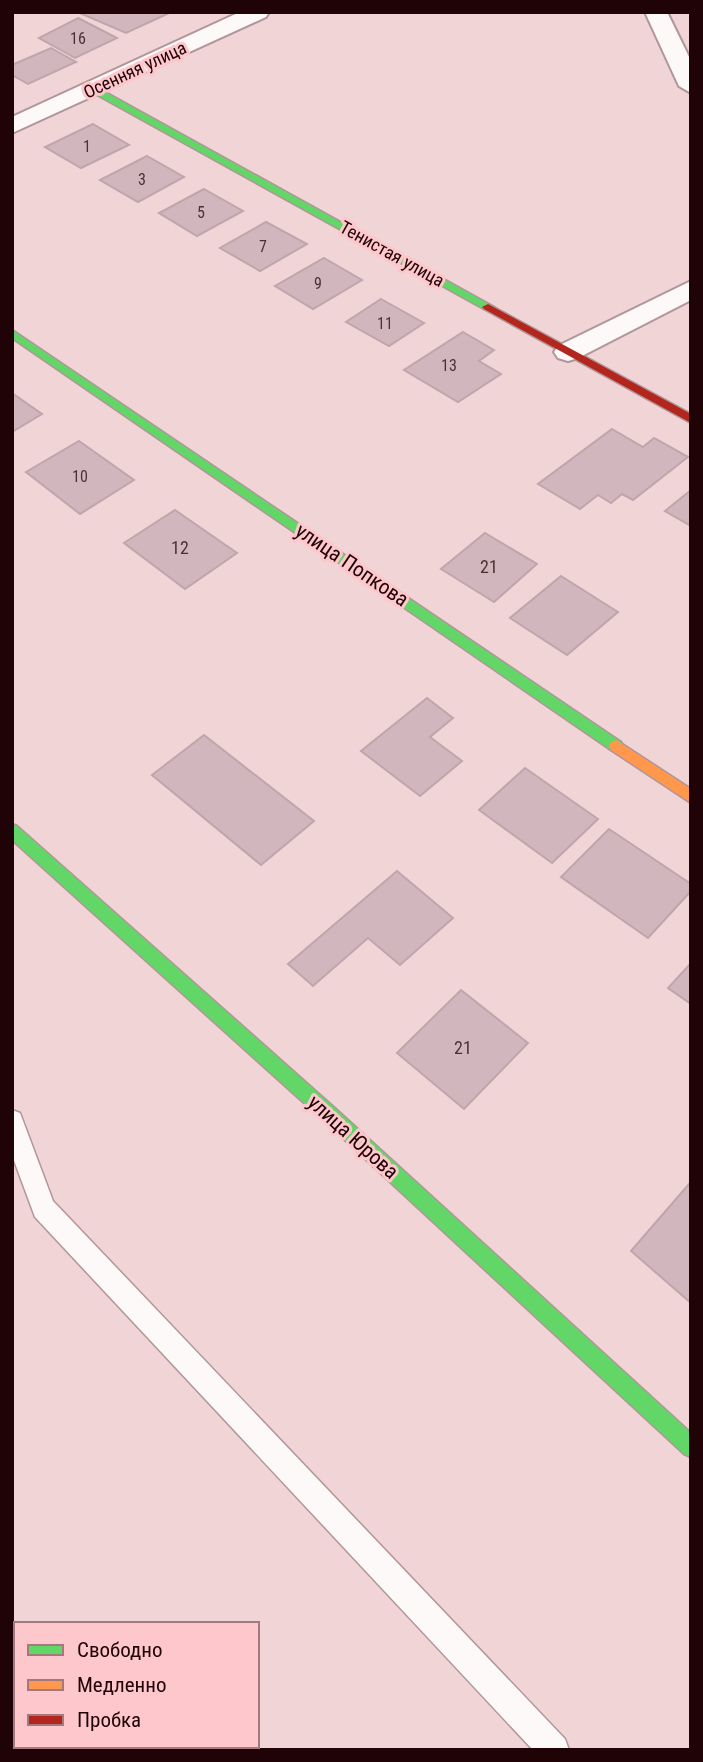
<svg xmlns="http://www.w3.org/2000/svg" width="703" height="1762" viewBox="0 0 703 1762" font-family="'Roboto Condensed',sans-serif">
  <style>
    .building { fill: #d1b6bd; stroke: #bfa5ac; stroke-width: 2 }
    .lines { fill: none; stroke-linecap: round; stroke-linejoin: round }
    .lane-casing { stroke: #b19699; stroke-width: 3 }
    .street-casing { stroke: #b19699; stroke-width: 4 }
    .fast-casing { stroke: #b19699; stroke-width: 3 }
    .slow-casing { stroke: #b19699; stroke-width: 3 }
    .jam-casing { stroke: #b19699; stroke-width: 3 }
    .lane { fill: #fdf9f9; fill-rule: evenodd }
    .street { fill: #fdf9f9; fill-rule: evenodd }
    .fast { fill: #63d668; fill-rule: evenodd }
    .slow { fill: #ff974d; fill-rule: evenodd }
    .jam { fill: #b3261e; fill-rule: evenodd }
    .labels { text-anchor: middle; stroke-width: 6; stroke-linejoin: round; paint-order: stroke }
    .far-number-label { font-size: 16px; fill: #4c3034 }
    .far-street-label { font-size: 18px; fill: #1f0307; stroke: #fdc7cb }
    .number-label { font-size: 18px; fill: #4c3034 }
    .street-label { font-size: 21px; fill: #1f0307; stroke: #fdc7cb }
  </style>
  <rect width="100%" height="100%" fill="#f0d4d6"/>
  <g class="building">
    <path d="M85,12H164L167,14L126,33L82,14Z"/>
    <path d="M78,18L117,38L75,58L39,38Z"/>
    <path d="M51,48L76,62L28,84L12,75V65Z"/>
    <path d="M93,124L129,145L81,168L45,147Z"/>
    <path d="M147,156L184,177L138,202L100,180Z"/>
    <path d="M204,189L243,211L197,236L159,213Z"/>
    <path d="M266,222L307,244L260,271L220,248Z"/>
    <path d="M324,258L362,280L313,309L275,286Z"/>
    <path d="M381,299L424,323L389,346L346,322Z"/>
    <path d="M463,332L494,350L479,361L501,374L458,402L404,370Z"/>
    <path d="M12,393L42,414L12,432Z"/>
    <path d="M612,429L643,447L654,438L688,457L633,500L622,494L611,503L598,495L580,509L538,484Z"/>
    <path d="M79,441L134,480L80,514L26,472Z"/>
    <path d="M691,490V526L665,511Z"/>
    <path d="M175,510L237,553L185,589L124,543Z"/>
    <path d="M485,533L537,564L494,602L441,569Z"/>
    <path d="M561,576L618,612L567,655L510,618Z"/>
    <path d="M427,698L453,718L430,737L462,761L420,796L361,751Z"/>
    <path d="M204,735L314,821L261,865L152,775Z"/>
    <path d="M525,768L598,819L552,863L479,810Z"/>
    <path d="M609,829L691,884V891L648,938L561,877Z"/>
    <path d="M397,871L453,918L400,965L368,938L313,986L288,964Z"/>
    <path d="M691,963V1004L668,988Z"/>
    <path d="M461,990L528,1043L464,1109L397,1053Z"/>
    <path d="M689,1184L691,1186V1303L631,1251Z"/>
  </g>
  <g class="lines">
    <g class="lane-casing">
      <path id="lane" d="M12,1110L20,1113L53,1201L565,1739L569,1750H533L35,1217L12,1155Z"/>
    </g>
    <g class="street-casing">
      <g id="street">
        <path d="M240,12H269L266,17L12,133V117Z"/>
        <path d="M645,12H667L691,61V93L679,86Z"/>
        <path d="M691,281V300L578,358L568,361L558,358L554,352L558,346Z"/>
      </g>
    </g>
    <g class="fast-casing">
      <g id="fast">
        <path d="M90,87H96L494,307L484,309L90,91Z"/>
        <path d="M12,330L621,742L623,746L621,750H611L12,338Z"/>
        <path d="M12,824L17,826L336,1109L691,1433V1457L684,1454L324,1121L12,840Z"/>
      </g>
    </g>
    <g class="slow-casing">
      <path id="slow" d="M616,740L691,789V803L611,750L609,746L611,742Z"/>
    </g>
    <g class="jam-casing">
      <path id="jam" d="M488,304L691,414V423L484,309L482,307Z"/>
    </g>
    <use href="#lane" class="lane"/>
    <use href="#street" class="street"/>
    <use href="#fast" class="fast"/>
    <use href="#slow" class="slow"/>
    <use href="#jam" class="jam"/>
  </g>
  <g class="labels">
    <g class="far-number-label">
      <text x="78" y="44">16</text>
      <text x="87" y="152">1</text>
      <text x="142" y="185">3</text>
      <text x="201" y="218">5</text>
      <text x="263" y="252">7</text>
      <text x="318" y="289">9</text>
      <text x="385" y="329">11</text>
      <text x="449" y="371">13</text>
      <text x="80" y="482">10</text>
    </g>
    <g class="far-street-label">
      <text transform="translate(135 70) rotate(-25)" y="6">Осенняя улица</text>
      <text transform="translate(392 254) rotate(29)" y="6">Тенистая улица</text>
    </g>
    <g class="number-label">
      <text x="180" y="554">12</text>
      <text x="489" y="573">21</text>
      <text x="463" y="1054">21</text>
    </g>
    <g class="street-label">
      <text transform="translate(352 565) rotate(34)" y="7">улица Попкова</text>
      <text transform="translate(353 1137) rotate(42)" y="7">улица Юрова</text>
    </g>
  </g>
  <rect width="703" height="1762" fill="none" stroke="#1f0307" stroke-width="28"/>
  <rect x="14" y="1622" width="245" height="126" fill="#fdc7cb" stroke="#a4797d" stroke-width="2"/>
  <rect x="28" y="1645" width="35" height="10" fill="#63d668" stroke="#a4797d" stroke-width="2"/>
  <text x="77" y="1657" font-size="21" fill="#1f0307">Свободно</text>
  <rect x="28" y="1680" width="35" height="10" fill="#ff974d" stroke="#a4797d" stroke-width="2"/>
  <text x="77" y="1692" font-size="21" fill="#1f0307">Медленно</text>
  <rect x="28" y="1715" width="35" height="10" fill="#b3261e" stroke="#a4797d" stroke-width="2"/>
  <text x="77" y="1727" font-size="21" fill="#1f0307">Пробка</text>
</svg>
